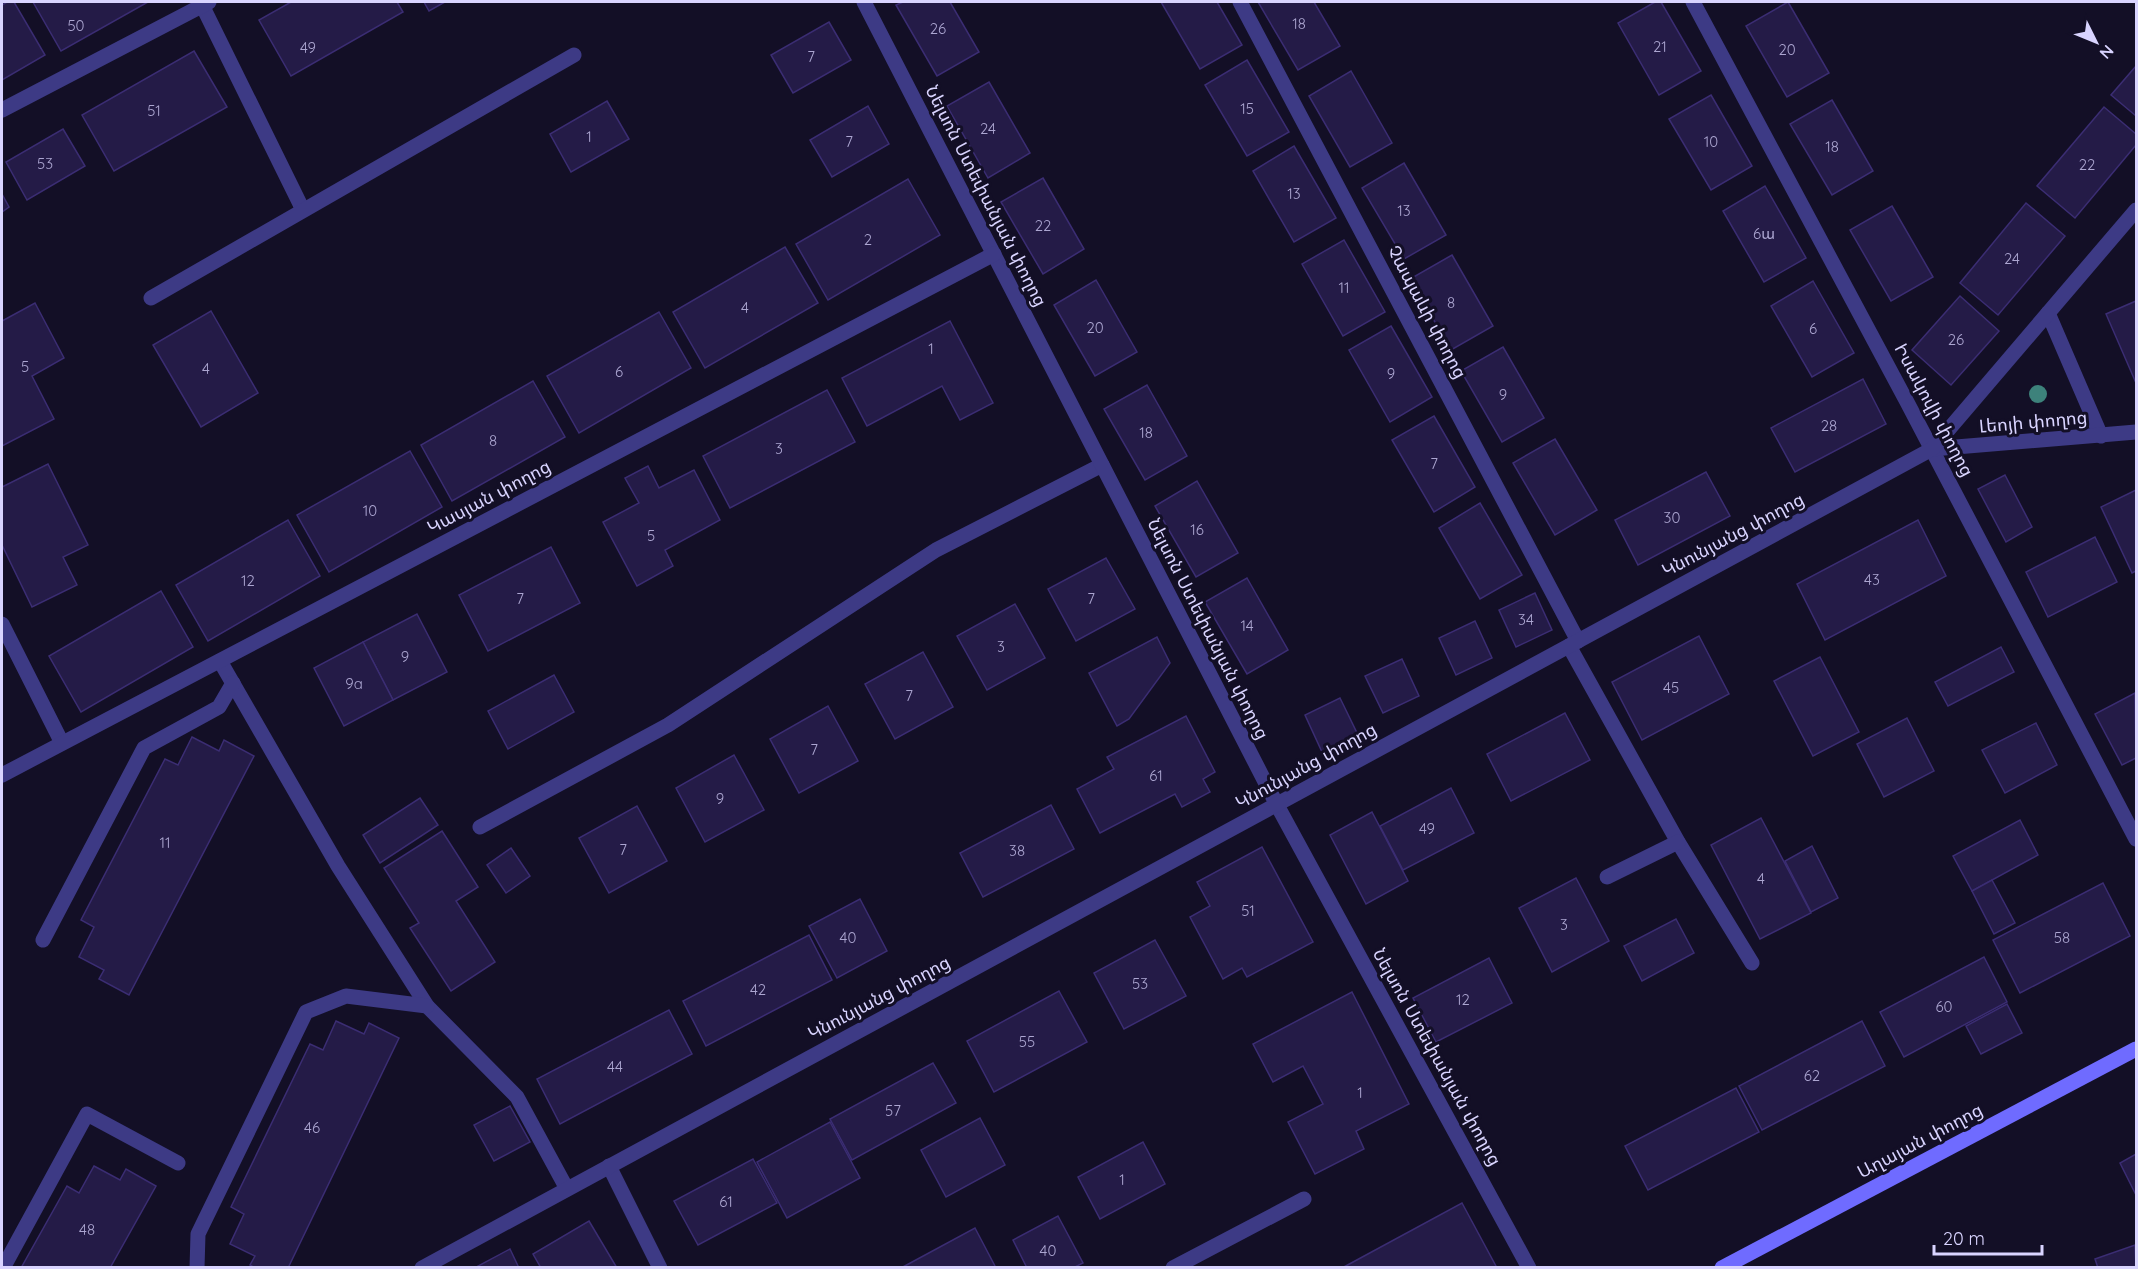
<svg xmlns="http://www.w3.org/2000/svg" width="2138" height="1269" viewBox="0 0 2138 1269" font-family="Quicksand,'Noto Sans Armenian',sans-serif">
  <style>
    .building { fill: #241b47; stroke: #3b2d73; stroke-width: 1.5 }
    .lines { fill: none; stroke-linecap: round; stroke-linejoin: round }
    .lane { stroke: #3d3a85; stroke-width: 15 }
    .street { stroke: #3d3a85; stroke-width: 15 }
    .secondary { stroke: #6f6bff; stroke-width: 15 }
    .tree { fill: #3d827b }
    .labels { text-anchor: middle; stroke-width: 6; stroke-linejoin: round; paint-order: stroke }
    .number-label { font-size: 15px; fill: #aca6d1 }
    .street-label { font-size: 18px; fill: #d9d4ff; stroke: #130f26 }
  </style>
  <rect width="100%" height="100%" fill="#130f26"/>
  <g class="building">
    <path d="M7,2H14L45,55L2,80V5Z"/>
    <path d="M33,2H148L61,51Z"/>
    <path d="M291,2H397L403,12L291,76L259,20Z"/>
    <path d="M424,2H445L429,11Z"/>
    <path d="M903,2H950L979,52L937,76L896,5Z"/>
    <path d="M1161,2H1217L1242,45L1200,69Z"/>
    <path d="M1258,2H1314L1340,46L1298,70Z"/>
    <path d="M1655,2H1661L1701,71L1659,95L1618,23Z"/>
    <path d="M1788,2L1829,73L1787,97L1746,26Z"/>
    <path d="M829,22L851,60L793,93L771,55Z"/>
    <path d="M194,51L227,107L114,171L82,115Z"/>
    <path d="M1247,60L1289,132L1247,156L1205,85Z"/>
    <path d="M2136,66V116L2111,95Z"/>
    <path d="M1351,71L1392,143L1350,167L1309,96Z"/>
    <path d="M989,82L1030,153L988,178L947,106Z"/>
    <path d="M1711,95L1752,166L1711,190L1669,119Z"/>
    <path d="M1832,100L1873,171L1832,195L1790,124Z"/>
    <path d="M607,101L629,139L571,172L550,134Z"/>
    <path d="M868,106L889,144L832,177L810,140Z"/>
    <path d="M2104,107L2136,134V145L2075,218L2037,186Z"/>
    <path d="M63,129L85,166L27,200L6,162Z"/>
    <path d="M1294,146L1336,218L1294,242L1253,171Z"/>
    <path d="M1404,163L1446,235L1404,259L1362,188Z"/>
    <path d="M1043,178L1084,249L1043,274L1001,202Z"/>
    <path d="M908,179L940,235L828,300L796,244Z"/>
    <path d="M1765,186L1806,258L1764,282L1723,211Z"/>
    <path d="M2,194L9,207L2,212Z"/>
    <path d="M2026,203L2065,236L1998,315L1960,283Z"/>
    <path d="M1892,206L1933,277L1891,301L1850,230Z"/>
    <path d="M1344,240L1385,312L1343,336L1302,264Z"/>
    <path d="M785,247L818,303L705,368L673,312Z"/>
    <path d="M1452,255L1493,326L1451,350L1410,279Z"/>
    <path d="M1096,280L1137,352L1095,376L1054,305Z"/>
    <path d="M1813,281L1854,353L1812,377L1771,306Z"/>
    <path d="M1960,296L1999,331L1951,385L1912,350Z"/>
    <path d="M2136,301V383L2106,314Z"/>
    <path d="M35,303L64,358L32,376L54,419L2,446V321Z"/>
    <path d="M211,311L258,393L201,427L153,345Z"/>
    <path d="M659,312L691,368L579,433L547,376Z"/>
    <path d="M950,321L993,403L960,420L942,386L867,426L842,378Z"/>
    <path d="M1391,326L1432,397L1390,422L1349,350Z"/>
    <path d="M1503,347L1544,418L1502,442L1461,371Z"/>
    <path d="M1863,379L1886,424L1795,472L1771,428Z"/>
    <path d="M533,381L565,437L452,501L421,445Z"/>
    <path d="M1147,385L1187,456L1145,480L1104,409Z"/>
    <path d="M827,390L855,442L730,508L703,456Z"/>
    <path d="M1434,416L1475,487L1434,512L1392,440Z"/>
    <path d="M1555,439L1597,510L1555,535L1513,463Z"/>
    <path d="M410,451L442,507L329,572L297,515Z"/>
    <path d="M48,464L88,545L63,557L77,585L32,607L2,545V487Z"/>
    <path d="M648,466L659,488L694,470L720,520L665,550L673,566L637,586L603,522L639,503L625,478Z"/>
    <path d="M1706,472L1730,516L1638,565L1615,520Z"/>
    <path d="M2005,475L2032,527L2006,542L1978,489Z"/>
    <path d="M1197,481L1238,553L1196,577L1155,506Z"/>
    <path d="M2136,490V571L2132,573L2101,507Z"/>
    <path d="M1480,503L1522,575L1480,599L1439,528Z"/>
    <path d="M288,520L320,576L208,641L176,585Z"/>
    <path d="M1918,520L1946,576L1825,640L1797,584Z"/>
    <path d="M2095,537L2117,582L2048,617L2026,572Z"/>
    <path d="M551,547L580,603L488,651L459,595Z"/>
    <path d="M1106,558L1135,609L1076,641L1048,589Z"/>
    <path d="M1247,578L1288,650L1247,674L1205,602Z"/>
    <path d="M161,591L193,647L81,712L49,656Z"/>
    <path d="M1535,593L1552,630L1516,647L1499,610Z"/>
    <path d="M1015,604L1045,658L987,690L957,636Z"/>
    <path d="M417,614L447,672L393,700L363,642Z"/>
    <path d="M1475,621L1492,658L1456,675L1439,638Z"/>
    <path d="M1699,636L1729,694L1642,740L1612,682Z"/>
    <path d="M1157,637L1170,663L1129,719L1117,726L1089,673Z"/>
    <path d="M363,642L393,700L344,726L314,668Z"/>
    <path d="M2001,647L2014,672L1948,706L1935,682Z"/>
    <path d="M923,652L953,707L895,739L865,684Z"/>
    <path d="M1820,657L1859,732L1813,756L1774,681Z"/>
    <path d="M1402,659L1419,696L1383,713L1365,676Z"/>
    <path d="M554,675L574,712L508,749L488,711Z"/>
    <path d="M2135,693L2136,758L2122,765L2095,714Z"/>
    <path d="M1340,698L1358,735L1322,752L1305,715Z"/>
    <path d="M828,706L858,761L799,793L770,739Z"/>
    <path d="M1565,713L1590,760L1511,801L1487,754Z"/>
    <path d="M1186,716L1215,772L1203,779L1210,792L1182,807L1175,794L1100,833L1077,789L1114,769L1107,757Z"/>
    <path d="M1907,718L1934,771L1884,797L1857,744Z"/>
    <path d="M2036,723L2057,765L2005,793L1982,750Z"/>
    <path d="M192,737L219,751L224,740L254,756L129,995L99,979L104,970L79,957L94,927L81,920L165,759L178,765Z"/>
    <path d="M734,755L764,810L705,842L676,788Z"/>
    <path d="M1451,788L1474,833L1403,870L1380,826Z"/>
    <path d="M420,798L438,825L380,863L363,835Z"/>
    <path d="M1051,805L1074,849L983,897L960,853Z"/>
    <path d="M637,806L667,861L609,893L579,838Z"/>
    <path d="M1372,812L1408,881L1366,904L1330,835Z"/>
    <path d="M1761,818L1811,913L1760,939L1711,845Z"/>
    <path d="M2020,820L2038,855L1972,891L1953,856Z"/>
    <path d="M442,831L478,887L456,901L495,962L451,991L410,928L419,923L384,868Z"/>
    <path d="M1812,846L1838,898L1811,912L1785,861Z"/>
    <path d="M1262,847L1313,942L1247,977L1242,968L1223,979L1190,917L1210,906L1197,882Z"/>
    <path d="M511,848L530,876L506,893L487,865Z"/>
    <path d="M1576,878L1609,941L1552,972L1519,908Z"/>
    <path d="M1992,880L2015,923L1994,934L1972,891Z"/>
    <path d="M2103,883L2130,936L2020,993L1993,940Z"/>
    <path d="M860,899L887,951L837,978L809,926Z"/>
    <path d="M1676,919L1694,953L1642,981L1624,946Z"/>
    <path d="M809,935L832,980L706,1046L683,1001Z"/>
    <path d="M1155,940L1186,996L1124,1029L1094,973Z"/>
    <path d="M1984,957L2007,1002L1904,1057L1880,1012Z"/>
    <path d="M1489,958L1512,1003L1436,1042L1413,998Z"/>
    <path d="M1059,991L1087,1042L994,1092L967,1041Z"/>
    <path d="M1352,992L1409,1104L1356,1131L1364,1149L1315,1174L1288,1122L1323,1104L1303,1066L1273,1082L1253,1044Z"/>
    <path d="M2007,1004L2022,1033L1981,1054L1966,1026Z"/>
    <path d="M669,1010L692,1054L560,1124L537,1079Z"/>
    <path d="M336,1021L364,1034L369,1023L399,1038L288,1268H255L250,1265L255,1256L230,1244L244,1214L231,1207L310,1044L323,1050Z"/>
    <path d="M1862,1021L1885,1066L1762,1130L1739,1086Z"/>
    <path d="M933,1063L956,1103L852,1160L830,1119Z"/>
    <path d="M1736,1088L1759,1132L1648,1190L1625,1146Z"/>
    <path d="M510,1106L530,1142L494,1161L474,1125Z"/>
    <path d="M980,1118L1005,1165L946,1197L921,1150Z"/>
    <path d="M830,1122L860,1178L787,1218L757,1162Z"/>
    <path d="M1143,1142L1165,1184L1100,1219L1078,1177Z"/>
    <path d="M2136,1154V1195L2120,1163Z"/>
    <path d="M753,1159L777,1203L698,1245L674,1201Z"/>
    <path d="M94,1166L120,1180L126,1169L156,1186L110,1268H21L67,1186L79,1193Z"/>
    <path d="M1462,1203L1497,1268H1342Z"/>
    <path d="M1058,1216L1083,1263L1073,1268H1027L1013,1240Z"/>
    <path d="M589,1221L617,1268H541L533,1254Z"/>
    <path d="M975,1228L996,1268H901Z"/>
    <path d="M2135,1245L2136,1268H2098L2095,1259Z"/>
    <path d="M510,1249L519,1268H479L478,1266Z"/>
  </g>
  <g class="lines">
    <g class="lane">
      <path d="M202,5L303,210"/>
      <path d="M151,298L574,55"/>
      <path d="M1569,646L1678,842L1752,963"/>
      <path d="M220,661L338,866L427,1006L517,1097L567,1189"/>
      <path d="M480,827L668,725L936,550L1102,465"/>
      <path d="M1607,877L1678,842"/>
      <path d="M43,940L144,748L219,707L233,683"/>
      <path d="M3,1268L87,1114L178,1163"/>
      <path d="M197,1268L198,1234L306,1012L346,996L427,1006"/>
    </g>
    <g class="street">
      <path d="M864,2L1277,805L1529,1268"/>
      <path d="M1240,2L1578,641"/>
      <path d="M1693,2L1907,402L2136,839"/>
      <path d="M2,110L209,2"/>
      <path d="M2048,313L2101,436"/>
      <path d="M1932,449L2136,432"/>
      <path d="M2,624L62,743"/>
      <path d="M2,775L994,254"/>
      <path d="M609,1166L660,1268"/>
      <path d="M422,1268L1932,449L2136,210"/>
      <path d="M1173,1268L1304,1199"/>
    </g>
    <path class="secondary" d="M1722,1268L2136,1049"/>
  </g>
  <circle class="tree" cx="2038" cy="394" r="9"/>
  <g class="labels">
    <g class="number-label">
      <text x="1299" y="29">18</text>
      <text x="76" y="31">50</text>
      <text x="938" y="34">26</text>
      <text x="1660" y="52">21</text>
      <text x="308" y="53">49</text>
      <text x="1787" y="55">20</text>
      <text x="811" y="62">7</text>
      <text x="1247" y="114">15</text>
      <text x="154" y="116">51</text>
      <text x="988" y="134">24</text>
      <text x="589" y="142">1</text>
      <text x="849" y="147">7</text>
      <text x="1711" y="147">10</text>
      <text x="1832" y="152">18</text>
      <text x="45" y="169">53</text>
      <text x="2087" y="170">22</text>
      <text x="1294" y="199">13</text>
      <text x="1404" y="216">13</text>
      <text x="1043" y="231">22</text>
      <text x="1764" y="239">6ա</text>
      <text x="868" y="245">2</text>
      <text x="2012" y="264">24</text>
      <text x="1344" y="293">11</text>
      <text x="1451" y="308">8</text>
      <text x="745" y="313">4</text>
      <text x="1095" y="333">20</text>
      <text x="1813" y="334">6</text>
      <text x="1956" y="345">26</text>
      <text x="931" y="354">1</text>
      <text x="25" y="372">5</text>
      <text x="206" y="374">4</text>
      <text x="619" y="377">6</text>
      <text x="1391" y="379">9</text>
      <text x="1503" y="400">9</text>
      <text x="1829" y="431">28</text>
      <text x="1146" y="438">18</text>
      <text x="493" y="446">8</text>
      <text x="779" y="454">3</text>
      <text x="1434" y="469">7</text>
      <text x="370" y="516">10</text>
      <text x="1672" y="523">30</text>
      <text x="1197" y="535">16</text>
      <text x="651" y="541">5</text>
      <text x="1872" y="585">43</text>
      <text x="248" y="586">12</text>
      <text x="520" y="604">7</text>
      <text x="1091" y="604">7</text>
      <text x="1526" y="625">34</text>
      <text x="1247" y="631">14</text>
      <text x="1001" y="652">3</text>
      <text x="405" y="662">9</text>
      <text x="354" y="689">9a</text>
      <text x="1671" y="693">45</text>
      <text x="909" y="701">7</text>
      <text x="814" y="755">7</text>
      <text x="1156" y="781">61</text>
      <text x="720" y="804">9</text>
      <text x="1427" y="834">49</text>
      <text x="165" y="848">11</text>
      <text x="623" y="855">7</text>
      <text x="1017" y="856">38</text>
      <text x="1761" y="884">4</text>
      <text x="1248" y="916">51</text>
      <text x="1564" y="930">3</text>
      <text x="848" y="943">40</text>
      <text x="2062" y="943">58</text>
      <text x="1140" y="989">53</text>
      <text x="758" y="995">42</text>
      <text x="1463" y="1005">12</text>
      <text x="1944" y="1012">60</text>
      <text x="1027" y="1047">55</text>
      <text x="615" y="1072">44</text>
      <text x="1812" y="1081">62</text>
      <text x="1360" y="1098">1</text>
      <text x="893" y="1116">57</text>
      <text x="312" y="1133">46</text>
      <text x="1122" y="1185">1</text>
      <text x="726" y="1207">61</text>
      <text x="87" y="1235">48</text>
      <text x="1048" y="1256">40</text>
    </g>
    <g class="street-label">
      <text transform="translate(986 196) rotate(63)" y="6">Նելսոն Ստեփանյան փողոց</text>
      <text transform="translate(1427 312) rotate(62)" y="6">Չապաևի փողոց</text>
      <text transform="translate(1934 410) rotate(62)" y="6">Իսակովի փողոց</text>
      <text transform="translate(2033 422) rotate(-5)" y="6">Լեոյի փողոց</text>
      <text transform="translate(489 497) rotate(-28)" y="6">Կասյան փողոց</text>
      <text transform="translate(1733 535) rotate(-28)" y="6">Կնունյանց փողոց</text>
      <text transform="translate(1208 629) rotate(63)" y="6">Նելսոն Ստեփանյան փողոց</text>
      <text transform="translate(1306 766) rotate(-29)" y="6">Կնունյանց փողոց</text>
      <text transform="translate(879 998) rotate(-28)" y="6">Կնունյանց փողոց</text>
      <text transform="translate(1437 1057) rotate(61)" y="6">Նելսոն Ստեփանյան փողոց</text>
      <text transform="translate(1920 1141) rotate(-28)" y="6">Աղայան փողոց</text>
    </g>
  </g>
  <rect width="2138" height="1269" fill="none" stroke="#d9d4ff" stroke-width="6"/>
  <g transform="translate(2096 42) rotate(133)" stroke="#130f26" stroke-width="4.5" paint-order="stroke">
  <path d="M0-4.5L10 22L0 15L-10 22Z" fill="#d9d4ff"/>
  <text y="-9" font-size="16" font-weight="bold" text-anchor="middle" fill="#d9d4ff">N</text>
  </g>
  <path d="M1934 1245v9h108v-9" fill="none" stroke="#d9d4ff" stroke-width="3"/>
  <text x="1943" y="1245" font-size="18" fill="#d9d4ff" stroke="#130f26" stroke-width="4.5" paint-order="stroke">20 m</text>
</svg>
